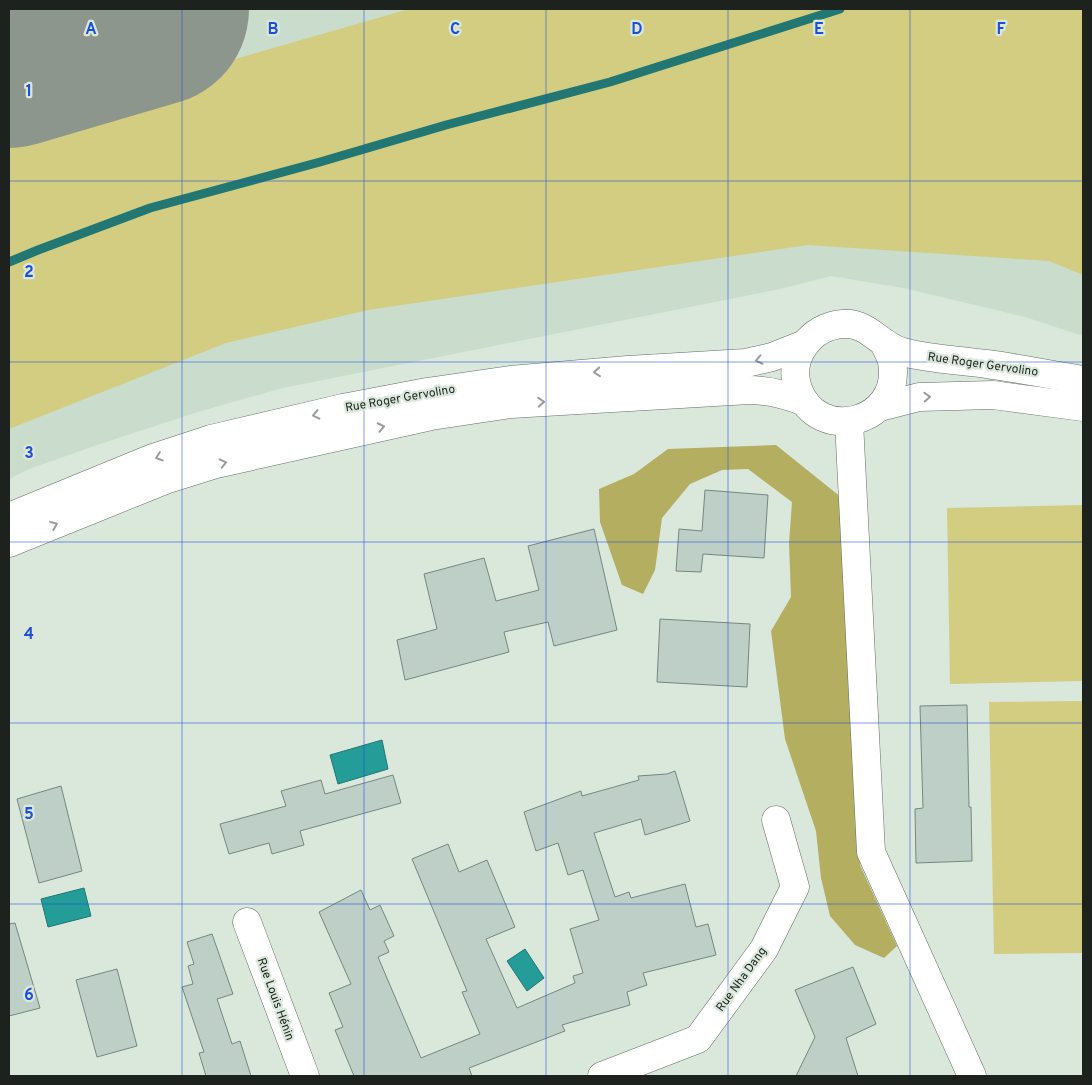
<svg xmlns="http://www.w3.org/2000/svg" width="1092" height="1085" viewBox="0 0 1092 1085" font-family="Overpass,sans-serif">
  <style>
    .built { fill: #caddcc }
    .green { fill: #d2cd81 }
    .forest { fill: #b4ae60 }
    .water { fill: #249c98; stroke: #227773 }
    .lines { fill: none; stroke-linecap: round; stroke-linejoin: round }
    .stream { stroke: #227773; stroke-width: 9 }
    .runway { stroke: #8c968d; stroke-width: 194 }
    .building { fill: #bdcfc7; stroke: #768780 }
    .minor-casing { stroke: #626e63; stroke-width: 29 }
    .major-casing { stroke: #626e63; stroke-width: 29 }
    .minor { stroke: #fff; stroke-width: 28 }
    .major { stroke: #fff; stroke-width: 28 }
    .oneway { stroke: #999c9a }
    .grid { fill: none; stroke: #1d4ed8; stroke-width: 1; stroke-opacity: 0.55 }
    .labels { text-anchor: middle; stroke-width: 4.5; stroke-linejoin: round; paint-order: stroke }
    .street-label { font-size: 12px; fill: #1d221e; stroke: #dae7db }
    .grid-label { font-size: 16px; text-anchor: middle; font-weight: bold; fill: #1d4ed8; stroke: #dae7db; stroke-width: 4.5; stroke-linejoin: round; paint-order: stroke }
  </style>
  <rect width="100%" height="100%" fill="#dae7db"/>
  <path class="built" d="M9,9H1083V336L1025,317L903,288L831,276L780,289L283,388L198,412L103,443L29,469L9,479Z"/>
  <g class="green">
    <path d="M409,9H1083V275L1049,261L808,245L368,310L226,343L9,429V124Z"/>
    <path d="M1083,505V681L950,684L947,508Z"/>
    <path d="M1083,701V953L994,954L989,702Z"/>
  </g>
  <path class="forest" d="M776,445L847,502L860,865L897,946L884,958L855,945L830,916L821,878L816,831L785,739L771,631L791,597L789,543L792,502L748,469L722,470L690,484L662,518L655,570L643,594L622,585L600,522L599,489L634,474L668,449Z"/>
  <g class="water">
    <path d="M382,740L388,769L338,784L330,755Z"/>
    <path d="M84,888L91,916L48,927L41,899Z"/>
    <path d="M525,949L544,978L527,991L507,961Z"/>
  </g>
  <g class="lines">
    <path class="stream" d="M9,262L38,250L150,208L320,162L446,125L610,82L840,9"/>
    <path class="runway" d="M9,51L152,9"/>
  </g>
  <g class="building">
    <path d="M705,490L768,495L764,558L703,554L701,572L676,571L679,529L702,531Z"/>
    <path d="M594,529L617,630L554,646L548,622L504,632L509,652L405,680L397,640L437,629L424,574L484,558L496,601L539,590L528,546Z"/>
    <path d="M660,619L750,624L747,687L657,682Z"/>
    <path d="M967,705L969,807H971L972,861L916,863L915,809L923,808L920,706Z"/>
    <path d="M675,771L690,821L645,835L641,819L594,833L615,897L629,892L631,898L685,884L696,927L708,924L716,955L643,973L647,985L627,992L630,1005L562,1025L565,1031L469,1068L472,1076H354L335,1030L343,1027L329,993L351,984L319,912L361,890L370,910L380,905L394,936L384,941L389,952L378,957L421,1058L480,1034L462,992L467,991L412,859L448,844L459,872L487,860L515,927L486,939L517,1008L575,983L573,976L583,973L570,929L599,920L583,870L568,875L558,843L536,851L524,812L581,791L582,796L639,780L638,776L667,774Z"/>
    <path d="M393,775L401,803L300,831L304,845L272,854L269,843L229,854L220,824L286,806L281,791L321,780L325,794Z"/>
    <path d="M61,786L82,871L39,883L17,799Z"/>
    <path d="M15,923L40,1008L9,1016V924Z"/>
    <path d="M212,934L233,994L217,999L232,1044L240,1041L251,1076H206L199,1053L204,1052L182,987L193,984L188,966L194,964L187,942Z"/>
    <path d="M853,967L876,1024L846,1038L858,1076H796L815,1037L795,990Z"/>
    <path d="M117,969L137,1046L97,1057L76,980Z"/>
  </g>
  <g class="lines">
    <g class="minor-casing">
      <g id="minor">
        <path d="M849,422L871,852L972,1076"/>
        <path d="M247,922L305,1076"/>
        <path d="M602,1076L698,1039L764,949L795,887L776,820"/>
      </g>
    </g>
    <g class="major-casing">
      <g id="major">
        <path d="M885,345C887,350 891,356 892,362C903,423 818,445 798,389C787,357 811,326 843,324C868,322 880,346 903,352C928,359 959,360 986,364C1018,368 1051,375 1083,380"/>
        <path d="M880,407L919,397L993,395L1083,407"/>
        <path d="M9,517L153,458L211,439L343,408L427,392L510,380L628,370L746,363L772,357L805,344"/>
        <path d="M9,543L165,480L216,464L431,416L511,404L749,390C769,390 787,395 805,402"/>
      </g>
    </g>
    <use href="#minor" class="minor"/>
    <use href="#major" class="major"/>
  </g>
  <defs><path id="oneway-chevron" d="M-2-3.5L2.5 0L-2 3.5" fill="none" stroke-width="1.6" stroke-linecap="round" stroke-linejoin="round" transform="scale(1.25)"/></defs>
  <g class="oneway">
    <use href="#oneway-chevron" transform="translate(759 360) rotate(168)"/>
    <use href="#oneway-chevron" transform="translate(597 372) rotate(175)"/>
    <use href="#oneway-chevron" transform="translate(927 397) rotate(-3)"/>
    <use href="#oneway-chevron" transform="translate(541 402) rotate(-4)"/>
    <use href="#oneway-chevron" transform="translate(316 415) rotate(167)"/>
    <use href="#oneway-chevron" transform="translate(381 427) rotate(-12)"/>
    <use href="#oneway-chevron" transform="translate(159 457) rotate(161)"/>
    <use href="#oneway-chevron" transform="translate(223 463) rotate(-13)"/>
    <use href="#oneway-chevron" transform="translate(54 525) rotate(-22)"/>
  </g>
  <path class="grid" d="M182,9V1076M364,9V1076M546,9V1076M728,9V1076M910,9V1076M9,181H1083M9,362H1083M9,542H1083M9,723H1083M9,904H1083"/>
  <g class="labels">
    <g class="street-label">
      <text transform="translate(983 364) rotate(8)" y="4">Rue Roger Gervolino</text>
      <text transform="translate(400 398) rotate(-10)" y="4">Rue Roger Gervolino</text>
      <text transform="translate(741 979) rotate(-54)" y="4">Rue Nha Dang</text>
      <text transform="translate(276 999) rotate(70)" y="4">Rue Louis Hénin</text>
    </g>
  </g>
  <g class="grid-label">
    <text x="91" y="34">A</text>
    <text x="273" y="34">B</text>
    <text x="455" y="34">C</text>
    <text x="637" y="34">D</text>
    <text x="819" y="34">E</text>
    <text x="1001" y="34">F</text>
    <text x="29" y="96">1</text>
    <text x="29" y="277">2</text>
    <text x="29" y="458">3</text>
    <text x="29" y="639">4</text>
    <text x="29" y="819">5</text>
    <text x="29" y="1000">6</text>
  </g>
  <rect width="1092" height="1085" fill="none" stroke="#1d221e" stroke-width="20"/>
</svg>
